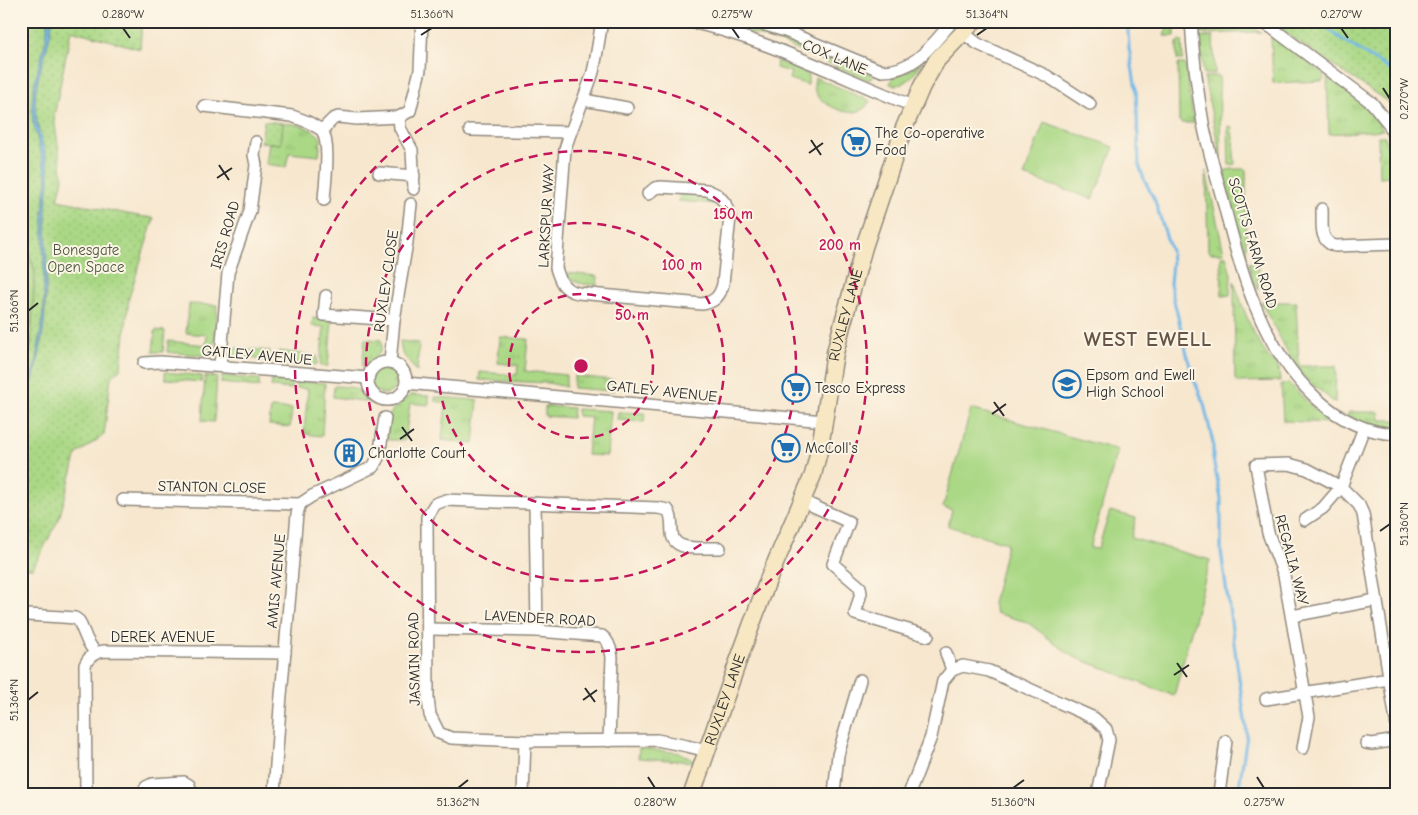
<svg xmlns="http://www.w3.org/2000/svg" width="1418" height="815" viewBox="0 0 1418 815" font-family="'Comic Neue',sans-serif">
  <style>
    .grass { fill: url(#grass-tufts); stroke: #6a8258 }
    .park { fill: url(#park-dots); stroke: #6a8258 }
    .pitch { fill: #aad885; stroke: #6a8258 }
    .water { fill: #6fb8e7; stroke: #4d7289 }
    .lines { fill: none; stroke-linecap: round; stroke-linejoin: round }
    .stream { stroke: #6fb8e7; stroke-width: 3 }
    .street-casing { stroke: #91897d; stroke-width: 14 }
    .secondary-casing { stroke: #91897d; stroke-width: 19 }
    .street { stroke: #fff; stroke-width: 11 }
    .secondary { stroke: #f7e8c3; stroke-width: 16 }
    .ticks { fill: none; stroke: #2b2b2b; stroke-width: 2 }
    .ring { fill: none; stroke: #c2185b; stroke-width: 2.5; stroke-dasharray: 9 6 }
    .labels { text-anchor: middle; stroke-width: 4; stroke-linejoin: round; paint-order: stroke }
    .street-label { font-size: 15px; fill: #2b2b2b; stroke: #fcf5e5 }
    .poi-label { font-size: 15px; fill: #2b2b2b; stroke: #fcf5e5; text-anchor: start }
    .park-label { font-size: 15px; fill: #4b5642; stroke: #fcf5e5 }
    .district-label { font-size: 20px; font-weight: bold; letter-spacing: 1px; fill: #675448; stroke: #fcf5e5 }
    .centre { fill: #c2185b; stroke: #fcf5e5; stroke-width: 2.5 }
    .ring-label { font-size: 15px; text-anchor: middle; font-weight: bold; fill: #c2185b; stroke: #fcf5e5; stroke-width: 4; stroke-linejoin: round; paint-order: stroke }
    .neatline { fill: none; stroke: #2b2b2b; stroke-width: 2 }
    .ticks-label { font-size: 12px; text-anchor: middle; fill: #2b2b2b }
  </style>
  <defs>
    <pattern id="grass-tufts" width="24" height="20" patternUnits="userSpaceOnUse" patternTransform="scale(1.25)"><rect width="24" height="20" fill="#aad885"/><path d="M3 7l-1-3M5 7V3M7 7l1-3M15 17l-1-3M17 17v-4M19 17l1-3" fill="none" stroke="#92ba73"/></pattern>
    <pattern id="park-dots" width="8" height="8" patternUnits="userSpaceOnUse" patternTransform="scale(1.25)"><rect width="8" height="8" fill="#aad885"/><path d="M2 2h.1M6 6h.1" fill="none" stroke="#92ba73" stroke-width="1.8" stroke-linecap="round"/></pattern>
  </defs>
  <rect width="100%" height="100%" fill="#fcf5e5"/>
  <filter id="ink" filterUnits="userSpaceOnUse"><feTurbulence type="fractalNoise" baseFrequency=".02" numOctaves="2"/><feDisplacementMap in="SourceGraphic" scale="10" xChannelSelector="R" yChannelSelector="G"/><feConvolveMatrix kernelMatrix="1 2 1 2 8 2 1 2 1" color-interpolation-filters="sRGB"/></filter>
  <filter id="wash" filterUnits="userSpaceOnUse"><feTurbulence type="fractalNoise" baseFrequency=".0096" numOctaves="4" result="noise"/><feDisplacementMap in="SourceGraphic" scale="20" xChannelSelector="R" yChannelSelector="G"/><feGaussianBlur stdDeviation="1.12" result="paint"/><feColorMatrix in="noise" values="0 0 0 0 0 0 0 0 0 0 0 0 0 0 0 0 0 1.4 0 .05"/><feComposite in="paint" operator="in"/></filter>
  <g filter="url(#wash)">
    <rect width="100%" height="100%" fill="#f7e7cf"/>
    <g class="grass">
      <path d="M711,21H737L752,25L805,45L871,74L872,78L868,80L779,42Z"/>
      <path d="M1169,21H1175V36H1164Z"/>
      <path d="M1202,21C1226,21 1240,22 1262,32L1199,34L1198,27Z"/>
      <path d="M1271,35L1324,74L1323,81L1273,83Z"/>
      <path d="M1213,36L1215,74H1204L1198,39L1199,37Z"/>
      <path d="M1179,40L1182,41L1183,60H1177V43Z"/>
      <path d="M777,61L808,74V85L789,79L791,72L776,68Z"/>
      <path d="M923,61C914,73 907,89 890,84L893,77L906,72Z"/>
      <path d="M1178,64H1185L1194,123H1181L1179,121Z"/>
      <path d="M1219,76L1221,159L1204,77Z"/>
      <path d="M1327,76L1368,109L1383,130L1329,134Z"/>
      <path d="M815,77L870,101C860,119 841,112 827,104C823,101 818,98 816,93C813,88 814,82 815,77Z"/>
      <path d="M283,123C297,124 311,126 321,138L319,156L289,153L286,167L266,164L269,143L281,144Z"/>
      <path d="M1228,126L1232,127L1235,164L1229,165Z"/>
      <path d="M1378,136H1385L1394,176L1379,177Z"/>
      <path d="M1232,169H1245L1246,170V257L1223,171Z"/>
      <path d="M1206,171L1224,253H1211L1208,251Z"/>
      <path d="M1391,183H1395L1397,237H1391Z"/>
      <path d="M684,193H704L718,204L678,201L679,197Z"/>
      <path d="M21,212L23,238L35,270L31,344L27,364L21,371Z"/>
      <path d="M1391,248H1397V336L1393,333Z"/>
      <path d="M1221,256H1226L1231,274L1230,295L1222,296Z"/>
      <path d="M1252,262H1258V290C1253,284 1250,272 1249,263Z"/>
      <path d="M567,273L598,276L597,285C585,284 572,285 567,273Z"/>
      <path d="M1234,281C1244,310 1255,347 1279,368L1280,381L1238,382L1235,379Z"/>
      <path d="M1261,302H1296L1299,366H1336L1335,403L1305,378L1293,362Z"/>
      <path d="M189,304L217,305C216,318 219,349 206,356L167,352L168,341L206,345L207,335L186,333Z"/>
      <path d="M313,318L332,320L328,366H320L324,327L312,326Z"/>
      <path d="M155,330L165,331L163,352H153Z"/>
      <path d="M500,337L528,339L525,371L566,375V387L549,383L479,380L480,372L517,375L518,365L498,363Z"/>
      <path d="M365,339L381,340C385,354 372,360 362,367Z"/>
      <path d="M400,341L419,343L417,372L402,353Z"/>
      <path d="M228,347L270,351L269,360L233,357Z"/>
      <path d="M279,351L317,356V365L278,362Z"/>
      <circle cx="384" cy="381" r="13"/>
      <path d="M165,372L202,376V382L165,379Z"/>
      <path d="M205,376L217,377L214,422L202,421Z"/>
      <path d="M222,376L259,379V387L221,383Z"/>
      <path d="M574,376L614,380L613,391L573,388Z"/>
      <path d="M272,379L292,380L291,389L271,387Z"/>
      <path d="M296,381L325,383L322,436L304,434L308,389L296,388Z"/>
      <path d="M1289,383L1315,410L1331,423L1283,421L1281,384Z"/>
      <path d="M334,386C354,387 356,386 370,402L333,397Z"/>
      <path d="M411,395L429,396V405L410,403L405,440H387C390,411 387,412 411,395Z"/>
      <path d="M435,397L478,400L474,444L442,440L446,403L435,401Z"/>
      <path d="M545,406L573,408L572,418L545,416Z"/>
      <path d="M271,408L292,409L290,427L269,425Z"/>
      <path d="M577,409L611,411L607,456L587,455L591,417L577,416Z"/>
      <path d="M618,412L645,413L644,422L617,420Z"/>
      <path d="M1349,412H1379L1380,420H1397V430L1374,428L1347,415Z"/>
      <path d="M639,748L680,753L696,762L638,758Z"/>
    </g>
    <g class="park">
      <path d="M24,21H142L140,49L71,30L54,117L63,179L58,200L138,216L154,218L129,298L121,368L111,377L104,435L77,454L59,519L33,568H21V371L27,364L31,344L35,270L23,238L21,170L28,161L21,147V88L24,78L25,56Z"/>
      <path d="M1267,21H1397V108Z"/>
      <path d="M264,121L283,123L281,144L261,142Z"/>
    </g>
    <g class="pitch">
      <path d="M1044,122L1114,147L1093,199L1024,176Z"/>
      <path d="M971,409L1118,450L1090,548L1098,549L1110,511L1136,518L1131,538L1210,560L1174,696L1072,656L1027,622L996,613L993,604L1007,543L948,526L952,510L943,507Z"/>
    </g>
    <path class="water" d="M48,21H52C50,49 35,75 35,103C35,129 47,150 49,174C50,186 46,199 46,211C46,284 51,345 21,413V405L37,359L44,304L43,211L47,179L33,121L32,102L35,81L46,39Z"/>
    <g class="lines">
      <g class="stream">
        <path d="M1130,21L1128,30L1129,48L1136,90L1139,165L1144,179L1155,201L1171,251L1172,263L1170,284L1192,375L1204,404L1213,443V459L1221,499V551L1247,735L1238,794"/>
        <path d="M1318,21L1343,40L1397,74"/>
      </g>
    </g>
  </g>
  <g filter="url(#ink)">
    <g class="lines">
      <g class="street-casing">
        <g id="street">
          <path d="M602,21C599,38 597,55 593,72C585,98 573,123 565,149L556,268C560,281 563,290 578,293L702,304C715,302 720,296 723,284L730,217L725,203L718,195L707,190L661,187L655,188L648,194"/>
          <path d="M687,21C766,39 838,76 913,106"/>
          <path d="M753,21L785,31L882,71C916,71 932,44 953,21"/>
          <path d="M1191,21C1193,55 1197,89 1203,123C1208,149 1216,175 1223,201C1241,271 1260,346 1316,398C1339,419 1365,433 1397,434"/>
          <path d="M1260,21L1272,28L1372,103L1389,124L1397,145"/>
          <path d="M963,33L978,44L1047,76L1090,104"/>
          <path d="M584,100L627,108"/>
          <path d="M204,106L292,116L308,122L322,130"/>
          <path d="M399,117L400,128L412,150L414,189"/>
          <path d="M470,130L570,132"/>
          <path d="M379,173L414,176"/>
          <path d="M324,200C325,182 331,146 322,130L333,119L338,117L357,119L399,117L410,111L420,70L422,21"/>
          <path d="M1322,209C1323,224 1318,240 1335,246L1397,244"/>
          <path d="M326,296L324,315L394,320"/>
          <path d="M390,362L394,320L407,242L411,204"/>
          <circle cx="387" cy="381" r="19"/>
          <path d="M144,363L160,362L368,378"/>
          <path d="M220,366L228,273L250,211L256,165L254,155L256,142"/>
          <path d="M406,383L824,421"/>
          <path d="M1364,428L1341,487L1359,505L1363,514L1397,727"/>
          <path d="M123,500L300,504"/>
          <path d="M802,501L849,522L833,564L860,587L861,593L855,614L928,636"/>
          <path d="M535,503L537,631"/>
          <path d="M28,615L62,617L75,618L79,621L87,640L95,653"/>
          <path d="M1292,616L1376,600"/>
          <path d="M428,629L537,631L602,636C609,641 611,649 612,657L609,741"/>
          <path d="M946,653L952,670"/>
          <path d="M952,670L963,666L989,671L1094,718L1106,729L1109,740L1098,794"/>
          <path d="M1266,699L1389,679"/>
          <path d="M1366,743L1372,744L1397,740"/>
          <path d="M1303,748L1309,717L1284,575L1268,533L1256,465L1289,464L1307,469L1341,487L1323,508L1305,520"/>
          <path d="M707,751L687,746L657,740L525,741L451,738L439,733L430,715L428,699L427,517L435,504L446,500L658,508L668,510C673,518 671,524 672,533C673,553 706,547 720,548"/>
          <path d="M86,794L85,665C89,656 95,652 104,651L285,653"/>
          <path d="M142,794L146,787L152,784L184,782L189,785L191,791L190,794"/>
          <path d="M274,794L280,707L297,514L300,504L312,496L373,467L379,456L385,418"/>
          <path d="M523,794L525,741"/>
          <path d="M834,794L838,755L860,680"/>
          <path d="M909,794L931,737L943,681L952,670"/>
          <path d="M1219,794L1226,741"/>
        </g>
      </g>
      <g class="secondary-casing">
        <g id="secondary">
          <path id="s1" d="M692,794L737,664L768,580L813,475L820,447L835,353L842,326L864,247L904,128L922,86L937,60L974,21"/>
        </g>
      </g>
      <use href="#street" class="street"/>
      <use href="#secondary" class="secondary"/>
    </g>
  </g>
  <path class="ticks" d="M123,28L130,38M732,28L739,38M1341,28L1348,38M421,35L432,28M977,35L987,28M1383,88L1390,99M811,140L821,155M809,153L823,143M219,165L229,180M217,178L232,168M28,311L38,303M994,402L1004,416M992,414L1006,404M402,427L412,441M400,439L414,429M1380,531L1390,524M1177,663L1187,677M1174,675L1189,665M585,688L595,702M28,700L38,692M583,700L597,690M648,777L655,788M1257,777L1264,788M458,788L468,780M1013,788L1024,780"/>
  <g class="ring">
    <circle cx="581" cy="366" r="72"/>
    <circle cx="581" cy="366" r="143"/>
    <circle cx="581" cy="366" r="215"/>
    <circle cx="581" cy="366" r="286"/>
  </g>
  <defs>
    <g id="supermarket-ring" transform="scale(1.4375)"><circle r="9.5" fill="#fcf5e5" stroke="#1f6fb2" stroke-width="1.5"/><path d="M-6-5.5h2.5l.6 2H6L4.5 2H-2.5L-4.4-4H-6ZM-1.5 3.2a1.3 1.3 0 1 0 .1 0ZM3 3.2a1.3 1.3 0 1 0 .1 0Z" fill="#1f6fb2"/></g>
    <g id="school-ring" transform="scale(1.4375)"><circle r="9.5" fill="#fcf5e5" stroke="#1f6fb2" stroke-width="1.5"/><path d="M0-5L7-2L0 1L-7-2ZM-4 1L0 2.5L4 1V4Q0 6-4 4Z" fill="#1f6fb2"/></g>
    <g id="building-ring" transform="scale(1.4375)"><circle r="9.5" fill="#fcf5e5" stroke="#1f6fb2" stroke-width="1.5"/><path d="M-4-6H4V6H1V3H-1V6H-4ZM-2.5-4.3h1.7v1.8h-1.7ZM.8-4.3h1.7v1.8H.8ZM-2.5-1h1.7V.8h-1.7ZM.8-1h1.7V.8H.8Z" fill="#1f6fb2"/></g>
  </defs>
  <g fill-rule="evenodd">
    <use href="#supermarket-ring" x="856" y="142"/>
    <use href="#school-ring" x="1067" y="384"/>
    <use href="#supermarket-ring" x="796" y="388"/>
    <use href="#supermarket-ring" x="786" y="448"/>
    <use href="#building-ring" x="349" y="453"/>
  </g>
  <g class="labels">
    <g class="street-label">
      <text transform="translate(835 57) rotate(23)" y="5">COX LANE</text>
      <text transform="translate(546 216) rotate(-87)" y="5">LARKSPUR WAY</text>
      <text transform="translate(225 235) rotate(-74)" y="5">IRIS ROAD</text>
      <text transform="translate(1253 243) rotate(73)" y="5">SCOTTS FARM ROAD</text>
      <text transform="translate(386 281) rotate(-82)" y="5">RUXLEY CLOSE</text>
      <text dy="5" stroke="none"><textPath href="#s1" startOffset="505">RUXLEY LANE</textPath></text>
      <text transform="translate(257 355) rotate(5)" y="5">GATLEY AVENUE</text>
      <text transform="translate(662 391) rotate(6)" y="5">GATLEY AVENUE</text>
      <text transform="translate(212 487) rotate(1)" y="5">STANTON CLOSE</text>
      <text transform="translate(1292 560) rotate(75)" y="5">REGALIA WAY</text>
      <text transform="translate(276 581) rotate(-85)" y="5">AMIS AVENUE</text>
      <text transform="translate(540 618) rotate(3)" y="5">LAVENDER ROAD</text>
      <text x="163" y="642">DEREK AVENUE</text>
      <text transform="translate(414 659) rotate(-91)" y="5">JASMIN ROAD</text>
      <text dy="5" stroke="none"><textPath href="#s1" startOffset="100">RUXLEY LANE</textPath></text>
    </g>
    <g class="poi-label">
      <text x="875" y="138">The Co-operative<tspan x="875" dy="17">Food</tspan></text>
      <text x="1086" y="380">Epsom and Ewell<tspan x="1086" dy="17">High School</tspan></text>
      <text x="815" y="393">Tesco Express</text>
      <text x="805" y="453">McColl's</text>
      <text x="368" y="458">Charlotte Court</text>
    </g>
    <g class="park-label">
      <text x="86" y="255">Bonesgate<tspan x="86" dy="17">Open Space</tspan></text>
    </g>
    <g class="district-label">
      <text x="1148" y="346">WEST EWELL</text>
    </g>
  </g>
  <circle cx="581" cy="366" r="8" class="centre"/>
  <g class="ring-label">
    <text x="733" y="219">150 m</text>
    <text x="840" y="250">200 m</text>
    <text x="682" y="270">100 m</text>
    <text x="632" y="320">50 m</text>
  </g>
  <rect width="1418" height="815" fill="none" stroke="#fcf5e5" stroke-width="55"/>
  <rect x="28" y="28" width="1362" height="760" class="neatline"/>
  <g class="ticks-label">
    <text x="123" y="18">0.280°W</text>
    <text x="432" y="18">51.366°N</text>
    <text x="732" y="18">0.275°W</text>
    <text x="987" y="18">51.364°N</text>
    <text x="1341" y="18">0.270°W</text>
    <text transform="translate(1404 99) rotate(-90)" y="4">0.270°W</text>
    <text transform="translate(14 311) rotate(-90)" y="4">51.366°N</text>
    <text transform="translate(1404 524) rotate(-90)" y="4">51.360°N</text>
    <text transform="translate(14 700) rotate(-90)" y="4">51.364°N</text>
    <text x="458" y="806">51.362°N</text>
    <text x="655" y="806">0.280°W</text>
    <text x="1013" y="806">51.360°N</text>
    <text x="1264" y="806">0.275°W</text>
  </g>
</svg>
